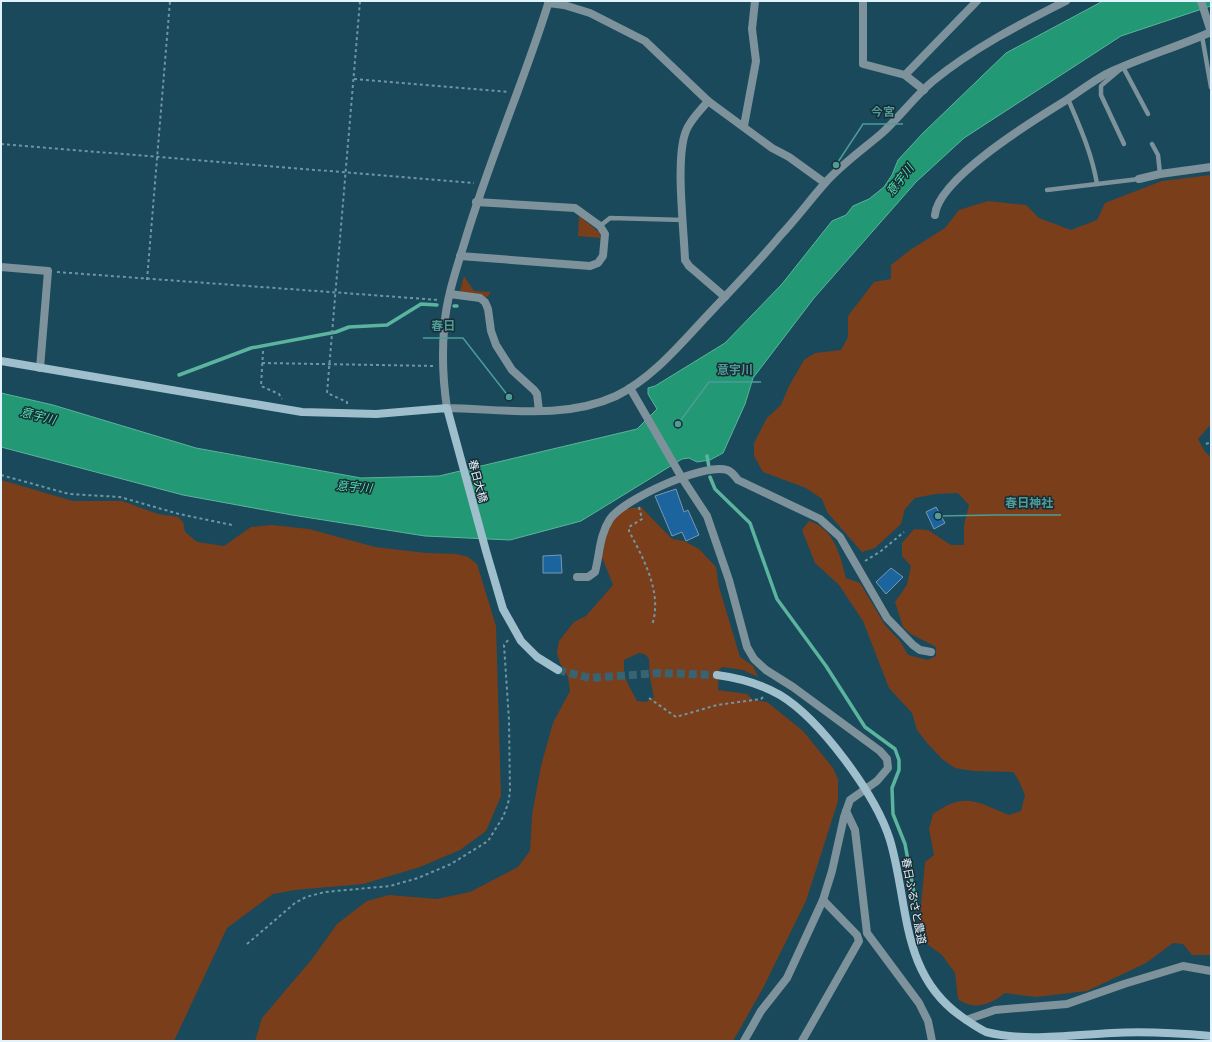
<svg xmlns="http://www.w3.org/2000/svg" width="1212" height="1042" viewBox="0 0 1212 1042" font-family="'DejaVu Sans','Noto Sans JP',sans-serif">
  <style>
    .green { fill: #7b3e1b; fill-rule: evenodd }
    .water { fill: #229874; stroke: #5bb49d }
    .lines { fill: none; stroke-linecap: round; stroke-linejoin: round }
    .stream { stroke: #5bb49d; stroke-width: 3.5 }
    .building { fill: #1b649d; stroke: #7798b7 }
    .secondary-tunnel { stroke: #376373; stroke-width: 8; stroke-dasharray: 8 4; stroke-linecap: butt }
    .path { stroke: #7295a3; stroke-width: 2; stroke-dasharray: 3 3; stroke-linecap: butt }
    .lane { stroke: #7e929b; stroke-width: 4.5 }
    .street { stroke: #7e929b; stroke-width: 8 }
    .secondary { stroke: #9fbfcd; stroke-width: 8 }
    .labels { text-anchor: middle; stroke-width: 3; stroke-linejoin: round; paint-order: stroke }
    .street-label { font-size: 11px; fill: #e1f4fd; stroke: #192c34 }
    .water-label { font-size: 12px; font-style: italic; fill: #4de3b2; stroke: #192c34 }
    .leader { fill: none; stroke: #4e9c99; stroke-width: 1.5 }
    .callout-dot { fill: #4e9c99; stroke: #192c34; stroke-width: 1.5 }
    .callout-label { font-size: 12px; text-anchor: middle; font-weight: bold; fill: #4e9c99; stroke: #192c34; stroke-width: 3; stroke-linejoin: round; paint-order: stroke }
  </style>
  <rect width="100%" height="100%" fill="#19495b"/>
  <g class="green">
    <path d="M1211,175V424L1198,439L1205,452L1211,457V955H1192L1183,944L1173,943L1146,963L1087,991L1036,997L1005,993C990,1005 974,1011 958,999L955,973L942,955L927,944L919,928L925,862L934,855L929,829L933,814C965,791 977,802 1009,815L1021,811L1025,795L1018,779L1013,772L973,771L955,768L942,759L928,744L917,730L912,713L889,688L863,621L839,585L815,563L802,530L809,521C834,528 840,555 846,578L860,583L885,625L900,641L908,655L928,660L936,656V647L911,634L903,627L895,602L907,585L911,566L902,556V543L914,529L928,530L951,545H964V525L969,505L958,493L936,494L915,498L905,509L901,524L875,548L862,552L827,512L822,499L806,488L763,472L754,456V443L767,418L781,405L789,386L804,360L815,353L841,350L848,337V316L874,282L891,279V265L910,250L945,228L959,210L988,201L1026,205L1039,218L1071,230L1097,220L1105,203L1162,181Z"/>
    <path d="M579,216L599,232L601,238L578,236Z"/>
    <path d="M464,276L474,291L491,292L487,297L477,296L460,291Z"/>
    <path d="M1,480L73,501H122L158,514L178,517L183,522L185,532L197,542L224,546L251,527L272,525L309,529L375,547L426,553L457,554L468,557L477,564L496,626L501,796L486,831L460,850L420,867L363,884L295,890L273,894L227,928L174,1041H1Z"/>
    <path d="M641,507L672,539L684,541L699,549L716,567L719,587L740,657L753,666L758,677L743,670L723,667L719,669L718,690L747,694L753,700L767,702L803,731L833,768L838,779V801L806,901L763,988L733,1041H255L262,1018L312,959L337,924L367,901L389,895L437,899L470,892L518,867L530,851L532,815L541,766L553,723L570,691L568,677L560,663L557,653L559,641L574,622L586,616L613,585L602,557L607,532L612,520L625,509ZM639,653L646,655L649,659L650,678L654,697L646,702L637,701L627,682L624,672V660Z"/>
  </g>
  <path class="water" d="M1103,1H1211V6L1121,36L964,138L916,182L814,298L753,378L745,404L723,453L710,460L697,462L689,458L682,459L581,521L510,540L425,536L292,515L183,495L1,447V393L53,405L196,448L361,478L439,476L637,429L657,409L648,394V388L655,386L725,343L782,284L832,221L846,215L853,206L869,199L884,187L892,175L898,160L923,133L1006,53Z"/>
  <g class="lines">
    <g class="stream">
      <path d="M454,306H457"/>
      <path d="M179,375L251,348L336,332L349,327L387,325L421,304L437,305"/>
      <path d="M707,456L709,467"/>
      <path d="M710,477L715,489L750,523L777,599L826,666L865,727L895,749L899,760V770L892,788L893,814L905,844L917,909"/>
    </g>
  </g>
  <g class="building">
    <path d="M676,489L684,512L688,510L699,535L686,541L682,532L672,536L655,496Z"/>
    <path d="M936,507L945,523L934,529L926,512Z"/>
    <path d="M561,555L562,573H543V556Z"/>
    <path d="M891,568L903,577L886,594L876,582Z"/>
  </g>
  <g class="lines">
    <path class="secondary-tunnel" d="M558,670L589,678L660,673L717,675"/>
    <g class="path">
      <path d="M354,79L508,92"/>
      <path d="M1,144L474,183"/>
      <path d="M57,272L439,300"/>
      <path d="M147,280L170,1"/>
      <path d="M263,351L261,386L279,394L282,399"/>
      <path d="M262,363L435,366"/>
      <path d="M347,404V402L327,393L360,1"/>
      <path d="M1206,444L1211,442"/>
      <path d="M1,475L69,494L120,497L179,514L232,525"/>
      <path d="M639,507L642,519L629,527V531C643,558 663,593 652,625"/>
      <path d="M865,561L881,551L904,532"/>
      <path d="M649,698L676,717L717,705L761,699L763,697"/>
      <path d="M247,944L295,903L306,897L325,892L390,886L418,878L451,864L488,841L503,817L508,804L510,792L509,720L504,645L509,639"/>
    </g>
    <g class="lane">
      <path d="M1202,36L1211,87"/>
      <path d="M1068,99C1080,127 1092,154 1097,184"/>
      <path d="M1124,144L1101,95V86L1103,84L1123,67L1148,114"/>
      <path d="M1152,144L1158,155L1160,174"/>
      <path d="M1047,190L1139,179"/>
      <path d="M600,226L610,218L684,220"/>
    </g>
    <g class="street">
      <path d="M549,1C524,82 489,160 465,241C456,270 446,299 444,329C442,355 443,382 447,408C503,409 564,420 616,396C651,379 678,347 704,319C729,292 756,265 780,236C796,219 810,200 825,183C842,164 862,150 881,134C899,118 914,97 933,81C972,49 1020,24 1066,1"/>
      <path d="M863,1V64L905,75L924,90"/>
      <path d="M548,3L564,5L590,13L645,41L708,101L772,148L789,157L825,183"/>
      <path d="M905,75L977,1"/>
      <path d="M708,101C701,110 690,120 686,131C675,158 684,229 685,260L689,266L725,297"/>
      <path d="M744,126L756,61L752,29L755,1"/>
      <path d="M1139,179L1160,174L1211,167"/>
      <path d="M935,215C938,178 1037,118 1068,99C1080,91 1093,81 1106,74C1140,58 1177,47 1211,32L1201,1"/>
      <path d="M460,256L590,266L598,263L603,256L605,234L600,226L575,208L476,202"/>
      <path d="M1,267L48,271L40,368"/>
      <path d="M450,294L480,298L485,302L488,309L491,331L496,345L512,370L534,390L537,394L539,411"/>
      <path d="M630,388L682,478L707,516L729,580L747,647L754,659L766,670L793,687L880,751L887,759L888,768L877,781L850,800L844,817L832,871L823,900L787,978L761,1011L744,1041"/>
      <path d="M577,577H588L595,572C600,554 599,536 610,519C624,499 703,463 727,470C731,471 735,476 738,480L820,519L840,537L887,618L913,645L920,650L931,652"/>
      <path d="M846,811L855,830L867,933L919,1003L928,1021L932,1041"/>
      <path d="M966,1020L995,1010L1067,1004L1124,984L1183,966L1211,971"/>
      <path d="M802,1041L859,941L857,935L823,900"/>
    </g>
    <g class="secondary">
      <path d="M1,361L302,412L376,414L447,408L486,551L503,609L521,641L537,657L558,670"/>
      <path d="M717,675C739,678 761,684 780,695C820,719 876,795 890,840C909,904 900,974 962,1017C969,1022 978,1028 986,1032C1026,1042 1071,1035 1112,1033C1145,1031 1178,1033 1211,1036"/>
    </g>
  </g>
  <g class="labels">
    <g class="street-label">
      <text transform="translate(478 481) rotate(75)" y="4">春日大橋</text>
      <text transform="translate(914 901) rotate(79)" y="4">春日ふるさと農道</text>
    </g>
    <g class="water-label">
      <text transform="translate(900 180) rotate(-52)" y="4">意宇川</text>
      <text transform="translate(38 416) rotate(14)" y="4">意宇川</text>
      <text transform="translate(354 487) rotate(5)" y="4">意宇川</text>
    </g>
  </g>
  <path class="leader" d="M836 165L863 124H903M509 397L463 338H423M678 424L709 382H761M938 516L997 515H1061"/>
  <g class="callout-dot">
    <circle cx="836" cy="165" r="4"/>
    <circle cx="509" cy="397" r="4"/>
    <circle cx="678" cy="424" r="4"/>
    <circle cx="938" cy="516" r="4"/>
  </g>
  <g class="callout-label">
    <text x="883" y="116">今宮</text>
    <text x="443" y="330">春日</text>
    <text x="735" y="374">意宇川</text>
    <text x="1029" y="507">春日神社</text>
  </g>
  <rect width="1212" height="1042" fill="none" stroke="#e1f4fd" stroke-width="4"/>
</svg>
